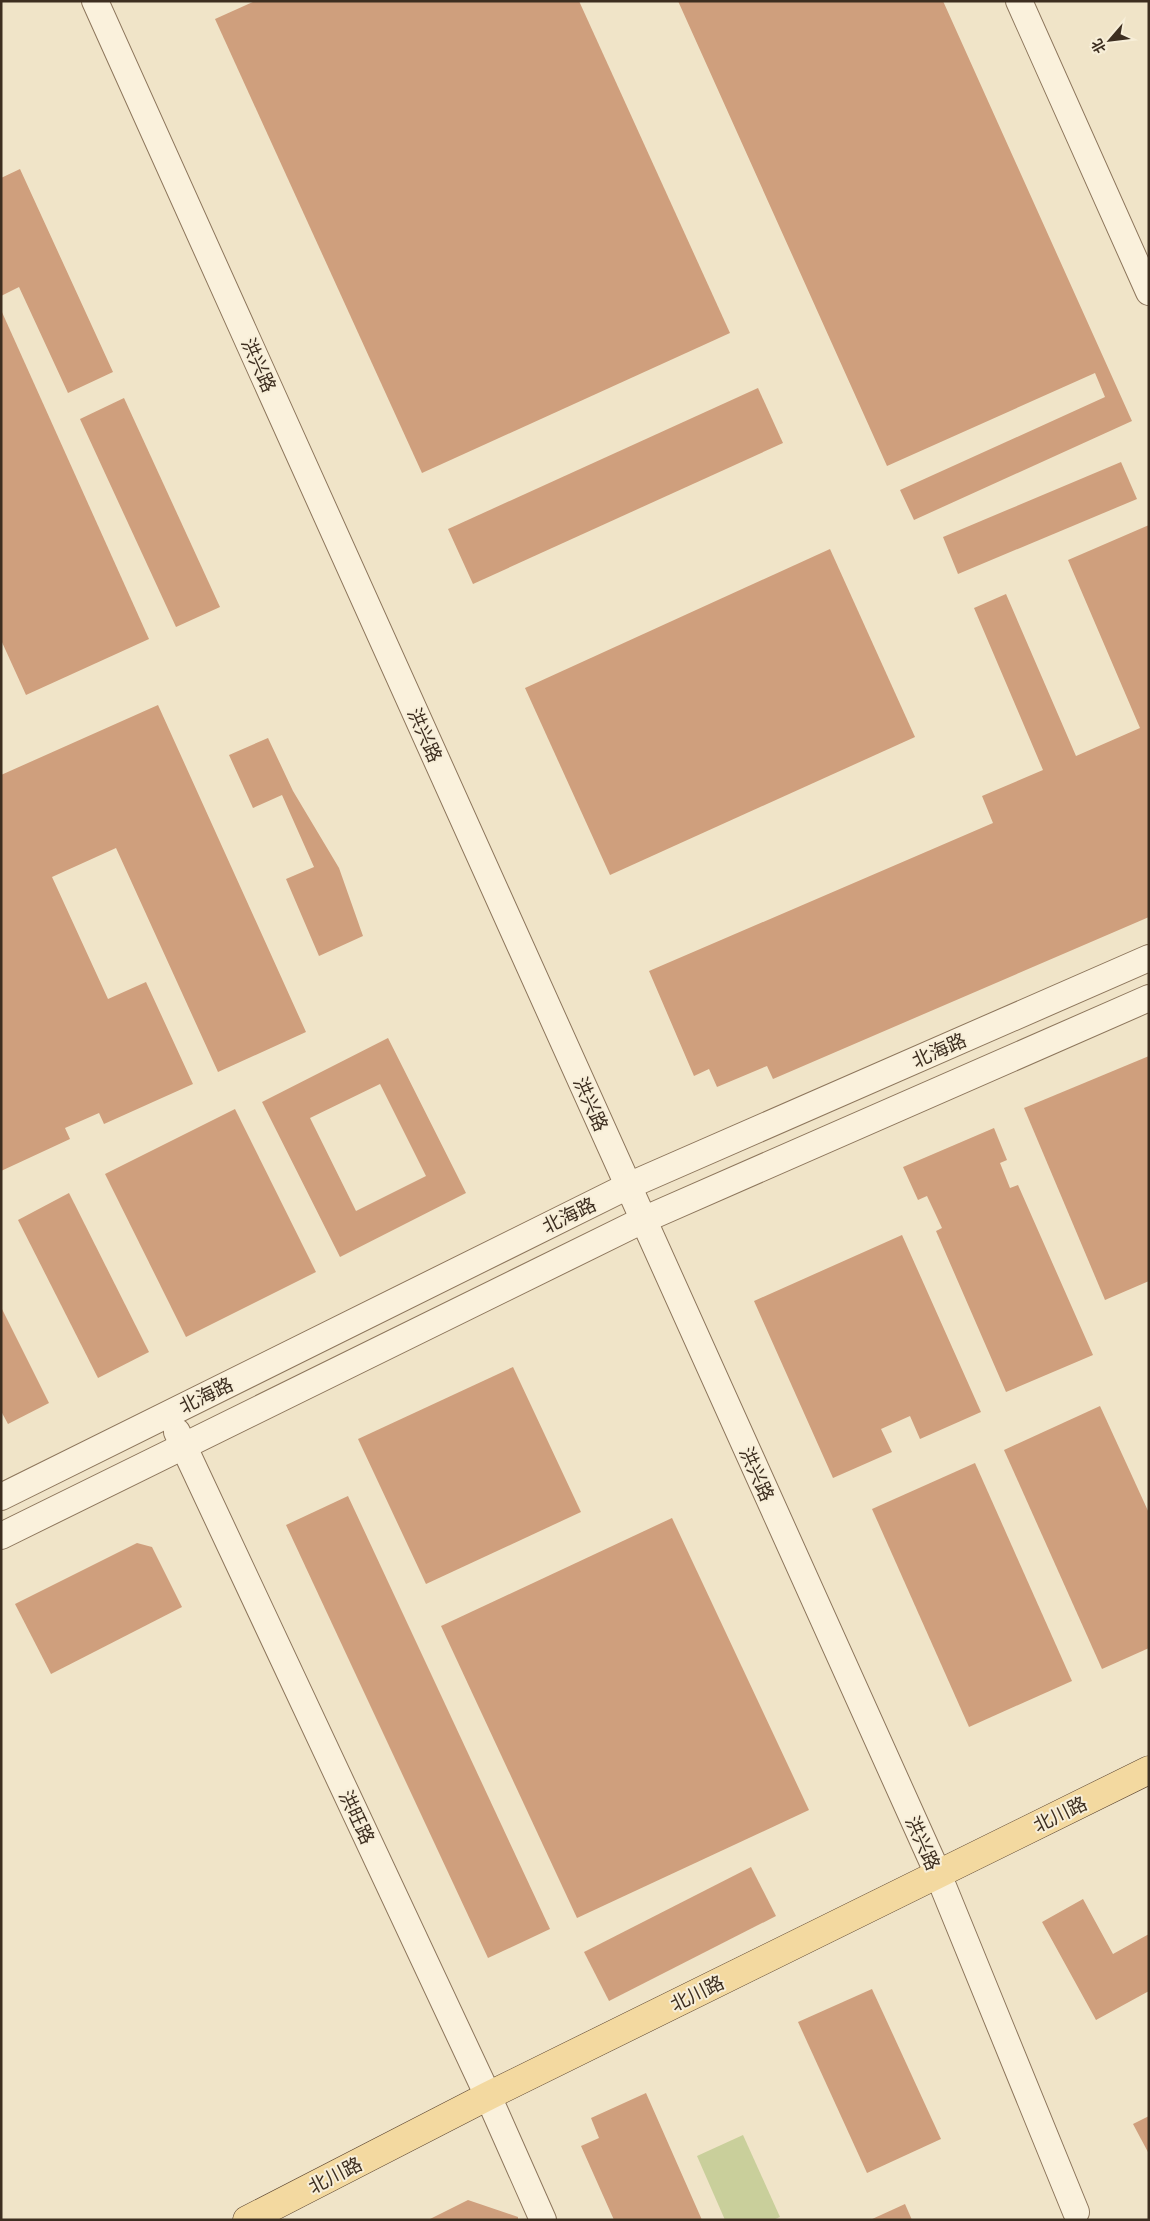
<svg xmlns="http://www.w3.org/2000/svg" width="1150" height="2221" viewBox="0 0 1150 2221" font-family="Spectral,'Noto Sans SC',serif">
  <style>
    .green { fill: #c9cf9b }
    .building { fill: #cf9f7d; fill-rule: evenodd }
    .lines { fill: none; stroke-linecap: round; stroke-linejoin: round }
    .minor-casing { stroke: #8d765c; stroke-width: 28 }
    .major-casing { stroke: #5b4430; stroke-width: 29 }
    .minor { stroke: #faf1dc; stroke-width: 26 }
    .major { stroke: #f3d9a0; stroke-width: 28 }
    .labels { text-anchor: middle; stroke-width: 4; stroke-linejoin: round; paint-order: stroke }
    .street-label { font-size: 19px; fill: #3d2e20; stroke: #f7eed8 }
  </style>
  <rect width="100%" height="100%" fill="#f0e4c8"/>
  <path class="green" d="M743,2135L780,2217L773,2220H725L697,2156Z"/>
  <g class="building">
    <path d="M255,1H579L730,333L422,473L215,19Z"/>
    <path d="M678,1H943L1132,421L914,520L900,490L1105,397L1095,373L887,466Z"/>
    <path d="M20,169L113,372L68,393L19,287L1,296V178Z"/>
    <path d="M1,310L149,639L26,695L1,640Z"/>
    <path d="M758,388L783,443L473,584L448,529Z"/>
    <path d="M124,398L220,607L176,627L80,419Z"/>
    <path d="M1121,462L1137,499L958,574L943,537Z"/>
    <path d="M1149,525V917L773,1079L767,1066L717,1087L709,1069L694,1076L649,971L993,823L982,796L1043,770L974,608L1006,594L1076,756L1140,728L1068,560Z"/>
    <path d="M830,549L915,737L610,875L525,688Z"/>
    <path d="M158,705L306,1032L218,1072L116,848L52,877L108,999L146,982L193,1084L104,1124L99,1113L65,1128L70,1139L1,1171V775Z"/>
    <path d="M268,738L293,791L339,868L363,936L319,956L286,879L314,867L282,795L253,808L229,755Z"/>
    <path d="M388,1038L466,1193L340,1257L262,1102ZM380,1084L426,1176L356,1211L310,1118Z"/>
    <path d="M1149,1056V1281L1105,1300L1024,1108Z"/>
    <path d="M235,1109L316,1272L186,1337L105,1174Z"/>
    <path d="M994,1128L1007,1160L1000,1163L1010,1188L1018,1185L1093,1355L1006,1392L936,1231L942,1228L927,1196L918,1200L903,1167Z"/>
    <path d="M69,1193L149,1352L98,1378L18,1220Z"/>
    <path d="M902,1235L981,1412L920,1439L910,1416L881,1429L892,1452L833,1478L754,1301Z"/>
    <path d="M1,1307L49,1403L8,1424L1,1411Z"/>
    <path d="M513,1367L581,1512L426,1584L358,1439Z"/>
    <path d="M1100,1406L1149,1513V1648L1102,1669L1004,1450Z"/>
    <path d="M975,1463L1072,1681L969,1727L872,1509Z"/>
    <path d="M348,1496L550,1929L488,1958L286,1525Z"/>
    <path d="M672,1518L809,1810L577,1918L441,1626Z"/>
    <path d="M137,1543L152,1547L182,1607L51,1674L15,1604Z"/>
    <path d="M751,1867L776,1916L609,2001L584,1952Z"/>
    <path d="M1083,1899L1113,1954L1149,1934V1991L1096,2020L1042,1922Z"/>
    <path d="M872,1989L941,2139L867,2173L798,2022Z"/>
    <path d="M646,2093L702,2220H614L581,2146L599,2138L591,2118Z"/>
    <path d="M1149,2116V2154L1133,2124Z"/>
    <path d="M468,2200L518,2217V2220H428Z"/>
    <path d="M905,2204L912,2220H870Z"/>
  </g>
  <g class="lines">
    <g class="minor-casing">
      <g id="minor">
        <path d="M95,1L938,1874L1076,2212"/>
        <path d="M1019,1L1149,292"/>
        <path d="M177,1432L488,2096L543,2220"/>
        <path d="M1,1497L628,1186L1149,958"/>
        <path d="M1,1536L643,1220L1149,998"/>
      </g>
    </g>
    <g class="major-casing">
      <path id="major" d="M247,2220L488,2096L1149,1770"/>
    </g>
    <use href="#minor" class="minor"/>
    <use href="#major" class="major"/>
  </g>
  <g class="labels">
    <g class="street-label">
      <text transform="translate(259 365) rotate(66)" y="7">洪兴路</text>
      <text transform="translate(425 735) rotate(66)" y="7">洪兴路</text>
      <text transform="translate(939 1050) rotate(-24)" y="7">北海路</text>
      <text transform="translate(591 1104) rotate(66)" y="7">洪兴路</text>
      <text transform="translate(569 1215) rotate(-26)" y="7">北海路</text>
      <text transform="translate(206 1395) rotate(-26)" y="7">北海路</text>
      <text transform="translate(757 1474) rotate(66)" y="7">洪兴路</text>
      <text transform="translate(1060 1814) rotate(-26)" y="7">北川路</text>
      <text transform="translate(357 1817) rotate(65)" y="7">洪旺路</text>
      <text transform="translate(923 1843) rotate(66)" y="7">洪兴路</text>
      <text transform="translate(697 1993) rotate(-26)" y="7">北川路</text>
      <text transform="translate(335 2175) rotate(-27)" y="7">北川路</text>
    </g>
  </g>
  <rect width="1150" height="2221" fill="none" stroke="#3d2e20" stroke-width="5"/>
  <g transform="translate(1110 40) rotate(242)" stroke="#f7eed8" stroke-width="4" paint-order="stroke">
  <path d="M0-4L9 19L0 12L-9 19Z" fill="#3d2e20"/>
  <text y="-8" font-size="14" font-weight="bold" text-anchor="middle" fill="#3d2e20">北</text>
  </g>
</svg>
